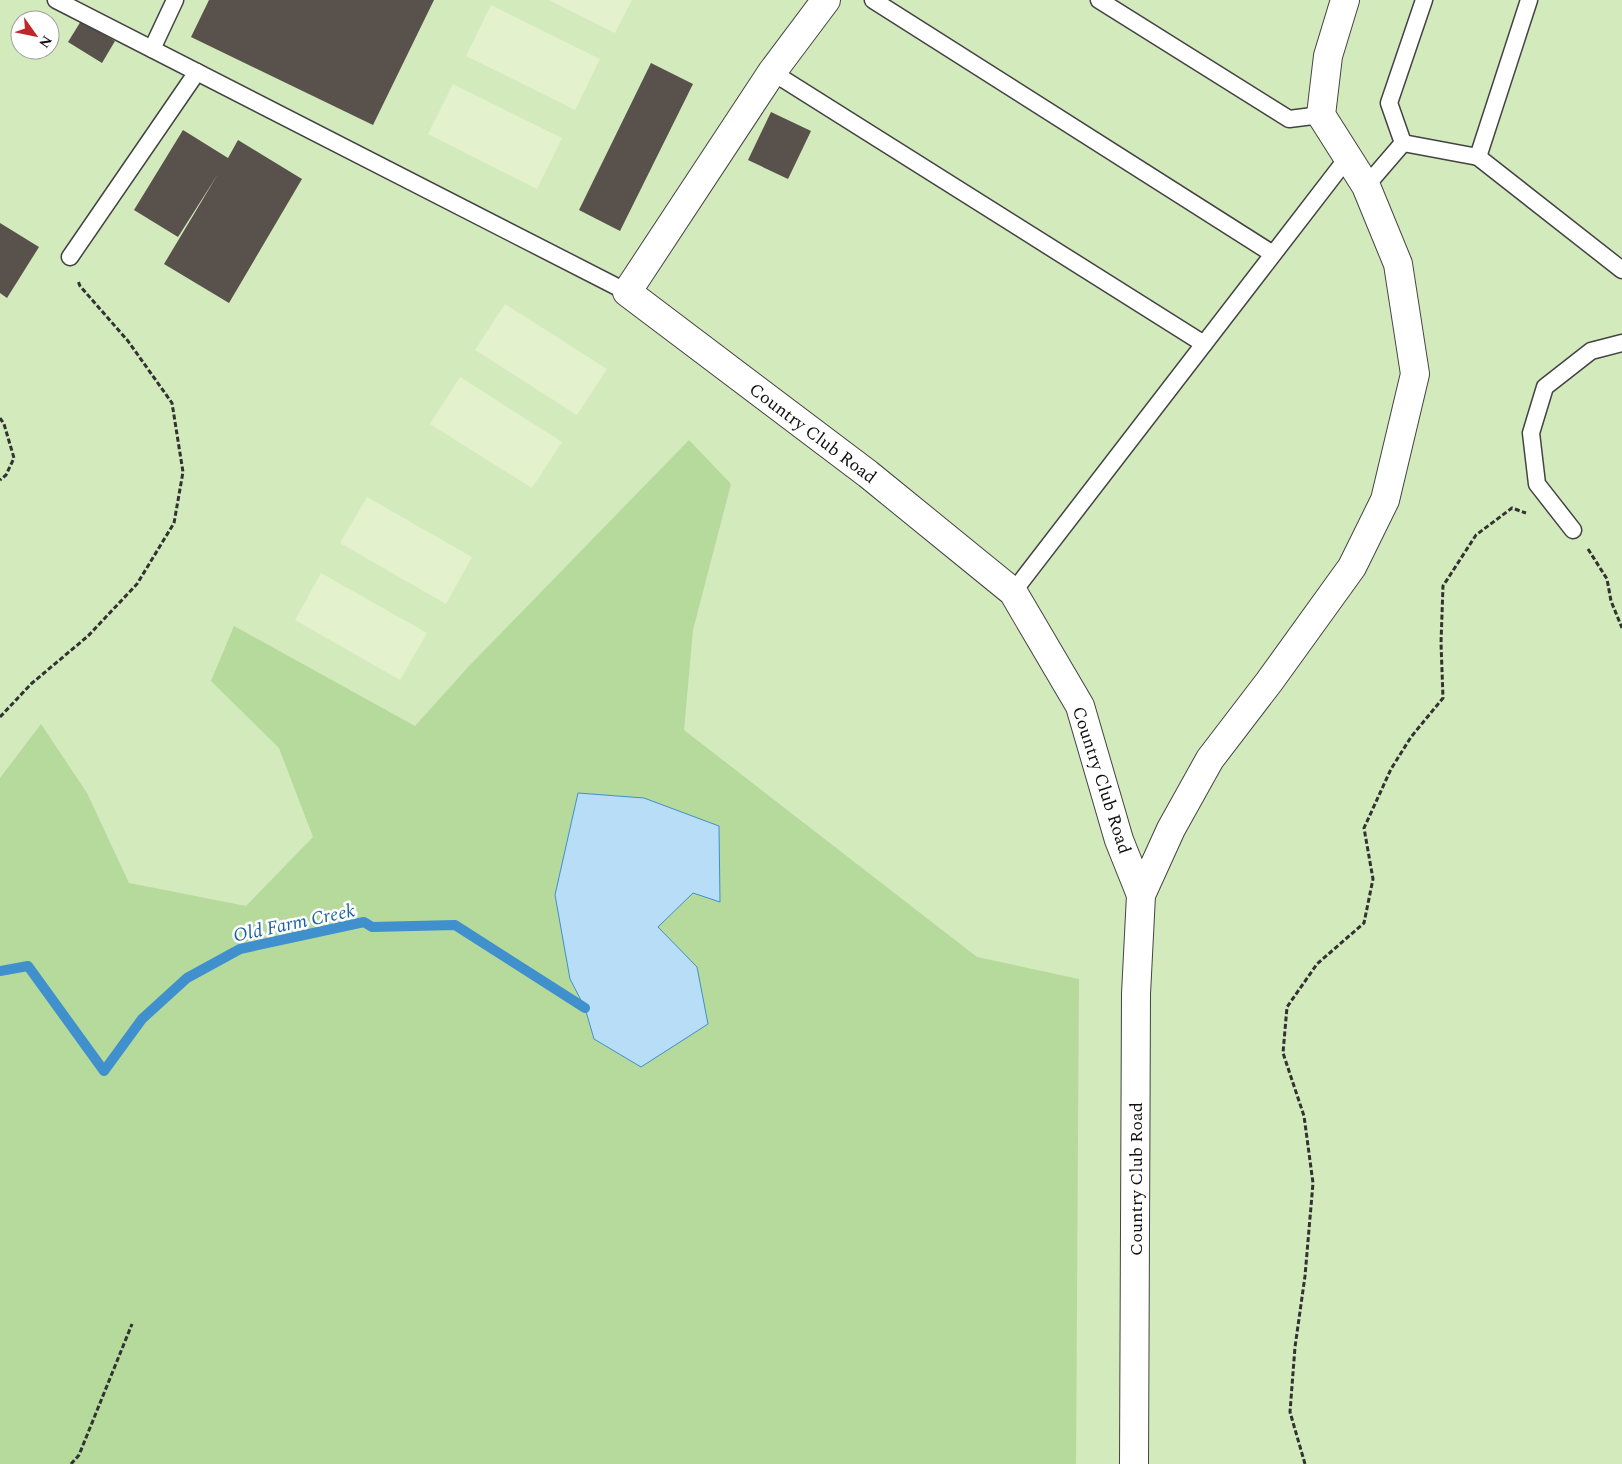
<svg xmlns="http://www.w3.org/2000/svg" width="1622" height="1464" viewBox="0 0 1622 1464" font-family="Spectral,serif">
  <style>
    .green { fill: #d2eabc; fill-rule: evenodd }
    .forest { fill: #b6da9b }
    .pitch { fill: #e4f1cd }
    .water { fill: #b8ddf6; stroke: #3f90cc }
    .lines { fill: none; stroke-linecap: round; stroke-linejoin: round }
    .stream { stroke: #3f90cc; stroke-width: 10 }
    .building { fill: #58514c }
    .service-casing { stroke: #434343; stroke-width: 19 }
    .minor-casing { stroke: #434343; stroke-width: 30 }
    .path { stroke: #323232; stroke-width: 3; stroke-dasharray: 5 2.5; stroke-linecap: butt }
    .service { stroke: #fff; stroke-width: 16 }
    .minor { stroke: #fff; stroke-width: 28 }
    .labels { text-anchor: middle; stroke-width: 5; stroke-linejoin: round; paint-order: stroke }
    .street-label { font-size: 18px; fill: #101010; stroke: #fff }
    .water-label { font-size: 19px; font-style: italic; fill: #1962a1; stroke: #fff }
  </style>
  <rect width="100%" height="100%" fill="#fffdf3"/>
  <path class="green" d="M0,0H1622V1464H0ZM20,20H50V50H20Z"/>
  <path class="forest" d="M689,440L731,484L693,630L684,730L977,957L1079,979L1076,1464H0V778L41,724L87,793L129,883L246,906L313,837L279,748L211,681L234,626L415,726L469,666Z"/>
  <g class="pitch">
    <path d="M549,0H632L615,33Z"/>
    <path d="M491,5L600,59L575,110L466,56Z"/>
    <path d="M453,84L562,138L537,189L428,134Z"/>
    <path d="M505,304L607,369L577,415L475,350Z"/>
    <path d="M460,377L562,442L532,488L430,424Z"/>
    <path d="M367,497L472,557L446,604L340,543Z"/>
    <path d="M321,573L427,633L400,680L295,620Z"/>
  </g>
  <path class="water" d="M578,793L644,798L719,826L720,902L693,893L658,927L697,967L708,1024L641,1067L594,1039L585,1008L570,979L555,895Z"/>
  <g class="lines">
    <path class="stream" d="M0,971L28,966L104,1071L142,1019L187,978L240,949L364,922L372,927L455,925L585,1008"/>
  </g>
  <g class="building">
    <path d="M209,0H434L373,125L191,37Z"/>
    <path d="M81,21L115,41L102,63L68,42Z"/>
    <path d="M651,63L693,84L620,231L579,210Z"/>
    <path d="M771,112L811,131L788,179L748,160Z"/>
    <path d="M183,130L228,158L238,140L302,179L229,303L164,264L218,174L178,237L134,210Z"/>
    <path d="M0,223L39,247L7,298L0,293Z"/>
  </g>
  <g class="lines">
    <g class="service-casing">
      <g id="service">
        <path d="M56,0L627,292"/>
        <path d="M873,0L1273,254"/>
        <path d="M1099,0L1289,119L1321,115"/>
        <path d="M152,49L175,0"/>
        <path d="M772,72L1204,344"/>
        <path d="M1403,143L1478,157L1529,0"/>
        <path d="M1403,143L1389,103L1424,0"/>
        <path d="M1478,157L1622,270"/>
        <path d="M1366,186L1403,143"/>
        <path d="M70,257L197,72"/>
        <path d="M1573,530L1537,484L1531,433L1545,387L1591,351L1622,343"/>
        <path d="M1013,592L1348,157"/>
      </g>
    </g>
    <g class="minor-casing">
      <g id="minor">
        <path d="M826,0L772,72L627,292L868,474L1013,592L1080,706L1119,840L1141,895"/>
        <path d="M1134,1464L1136,994L1141,895L1171,829L1210,759L1269,682L1352,567L1385,500L1415,374L1398,264L1366,186L1321,115L1328,56L1345,0"/>
      </g>
    </g>
    <g class="path">
      <path d="M0,418L4,424L14,458L6,475L0,480"/>
      <path d="M1588,549L1607,579L1611,601L1622,628"/>
      <path d="M0,717L31,684L88,636L137,584L174,523L183,472L172,403L128,341L80,286L78,281"/>
      <path d="M71,1464L79,1455L132,1324"/>
      <path d="M1305,1464L1290,1412L1295,1347L1305,1276L1313,1183L1304,1116L1283,1053L1287,1007L1317,964L1364,923L1373,879L1364,828L1391,769L1411,737L1443,698L1441,643L1443,586L1476,535L1512,508L1526,513"/>
    </g>
    <use href="#service" class="service"/>
    <use href="#minor" class="minor"/>
  </g>
  <g class="labels">
    <g class="street-label">
      <text transform="translate(813 433) rotate(37)" y="6">Country Club Road</text>
      <text transform="translate(1102 780) rotate(72)" y="6">Country Club Road</text>
      <text transform="translate(1136 1179) rotate(-90)" y="6">Country Club Road</text>
    </g>
    <g class="water-label">
      <text transform="translate(294 922) rotate(-12)" y="7">Old Farm Creek</text>
    </g>
  </g>
  <g transform="translate(35 35) rotate(123)"><circle r="24" fill="#ffffff" stroke="#9f9f9f"/>
  <path d="M0-4L9 19L0 12L-9 19Z" fill="#bf282b"/>
  <text y="-8" font-size="14" font-weight="bold" text-anchor="middle" fill="#101010">N</text>
  </g>
</svg>
